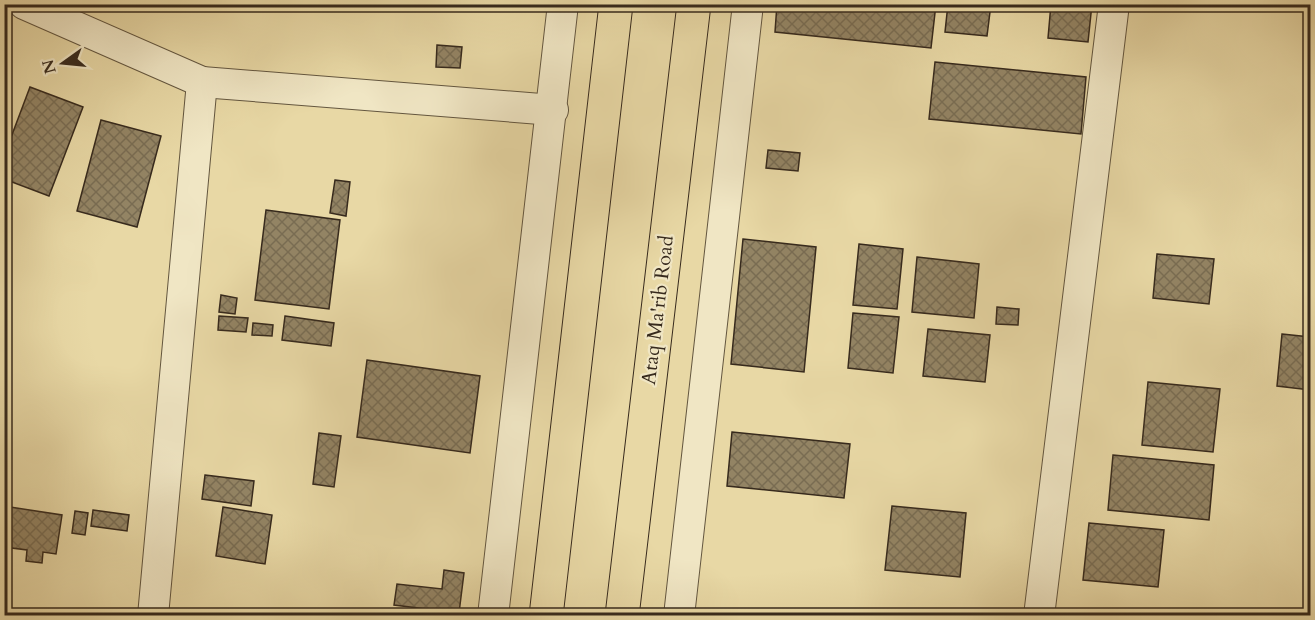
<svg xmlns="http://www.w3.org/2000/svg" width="1315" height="620" viewBox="0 0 1315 620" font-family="Cardo,serif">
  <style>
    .building { fill: url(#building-cross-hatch); stroke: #372a1d; stroke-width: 1.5 }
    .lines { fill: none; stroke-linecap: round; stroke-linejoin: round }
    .minor-casing { stroke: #63563f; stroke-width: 32 }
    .primary-casing { stroke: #372a1d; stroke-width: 35 }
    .minor { stroke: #f0e6c4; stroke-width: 30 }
    .primary { stroke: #e8d8a5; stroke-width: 33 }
    .labels { text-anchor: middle; stroke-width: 4.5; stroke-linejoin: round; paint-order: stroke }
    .street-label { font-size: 20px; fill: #372a1d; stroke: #f0e6c4 }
  </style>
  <defs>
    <pattern id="building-cross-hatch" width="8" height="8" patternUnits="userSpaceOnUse" patternTransform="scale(1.5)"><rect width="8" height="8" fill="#938464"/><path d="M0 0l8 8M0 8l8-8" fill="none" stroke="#796c52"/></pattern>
  </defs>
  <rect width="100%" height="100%" fill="#e8d8a5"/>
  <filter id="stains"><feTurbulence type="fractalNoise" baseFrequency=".00333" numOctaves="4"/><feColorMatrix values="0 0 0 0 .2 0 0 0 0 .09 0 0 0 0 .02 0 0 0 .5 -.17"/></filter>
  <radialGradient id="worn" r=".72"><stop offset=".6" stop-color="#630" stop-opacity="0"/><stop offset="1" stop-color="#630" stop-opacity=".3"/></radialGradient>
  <g class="building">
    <path d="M777,4H936L931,48L775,32Z"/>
    <path d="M948,4H991L987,36L945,32Z"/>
    <path d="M1051,4H1092L1088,42L1048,38Z"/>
    <path d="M437,45L462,47L460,68L436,67Z"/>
    <path d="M935,62L1086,77L1081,134L929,119Z"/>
    <path d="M30,87L83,107L49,196L4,179V156Z"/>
    <path d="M101,120L161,136L137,227L77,211Z"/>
    <path d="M768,150L800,153L798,171L766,168Z"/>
    <path d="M335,180L350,182L346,216L330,213Z"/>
    <path d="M1309,191L1310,192V216H1307Z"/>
    <path d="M266,210L340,220L329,309L255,300Z"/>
    <path d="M743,239L816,247L804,372L731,364Z"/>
    <path d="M859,244L903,249L897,309L853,305Z"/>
    <path d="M1157,254L1214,259L1209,304L1153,298Z"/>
    <path d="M917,257L979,264L974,318L912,312Z"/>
    <path d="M221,295L237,298L235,314L219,312Z"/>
    <path d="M997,307L1019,309L1018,325L996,324Z"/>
    <path d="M853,313L899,317L893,373L848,368Z"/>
    <path d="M219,316L248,318L246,332L218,330Z"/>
    <path d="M285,316L334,323L331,346L282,340Z"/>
    <path d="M253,323L273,325L272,336L252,335Z"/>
    <path d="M928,329L990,335L985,382L923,376Z"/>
    <path d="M1282,334L1310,337V390L1277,386Z"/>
    <path d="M367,360L480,376L470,453L357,437Z"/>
    <path d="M1148,382L1220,389L1213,452L1142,445Z"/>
    <path d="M732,432L850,444L844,498L727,486Z"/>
    <path d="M319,433L341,436L334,487L313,484Z"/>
    <path d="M1113,455L1214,465L1209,520L1108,510Z"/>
    <path d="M205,475L254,481L251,506L202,499Z"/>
    <path d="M892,506L966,513L960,577L885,570Z"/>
    <path d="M10,507L62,515L56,554L43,552L42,563L26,561L27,550L4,547Z"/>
    <path d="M223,507L272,515L265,564L216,556Z"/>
    <path d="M93,510L129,515L127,531L91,526Z"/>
    <path d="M75,511L88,513L85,535L72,533Z"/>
    <path d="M1089,523L1164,530L1158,587L1083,580Z"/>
    <path d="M444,570L464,573L459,613L394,605L397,584L442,589Z"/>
    <path d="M237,611L265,616H236Z"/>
  </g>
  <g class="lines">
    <g class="minor-casing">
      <g id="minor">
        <path d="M24,4L202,82L553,110"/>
        <path d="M153,616L202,82"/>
        <path d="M493,616L563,4"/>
        <path d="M679,616L748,4"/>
        <path d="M1039,616L1114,4"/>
      </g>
    </g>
    <g class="primary-casing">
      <g id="primary">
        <path d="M546,616L616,4"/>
        <path d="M622,616L694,4"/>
      </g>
    </g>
    <use href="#minor" class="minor"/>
    <use href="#primary" class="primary"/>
  </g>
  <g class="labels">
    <g class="street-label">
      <text transform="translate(657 310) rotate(-83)" y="7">Ataq Ma'rib Road</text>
    </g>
  </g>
  <rect width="1315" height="620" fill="none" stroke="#e8d8a5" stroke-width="24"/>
  <rect x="6" y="6" width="1303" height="608" fill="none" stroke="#372a1d" stroke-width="3"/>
  <rect x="12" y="12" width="1291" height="596" fill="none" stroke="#372a1d" stroke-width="1.5"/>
  <g transform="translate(63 63) rotate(255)" stroke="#f0e6c4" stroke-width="4.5" paint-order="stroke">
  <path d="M0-4.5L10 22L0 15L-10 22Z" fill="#372a1d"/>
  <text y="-9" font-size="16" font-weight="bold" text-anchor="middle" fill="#372a1d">N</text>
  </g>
  <rect width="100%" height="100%" filter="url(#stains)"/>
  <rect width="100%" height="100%" fill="url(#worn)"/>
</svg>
